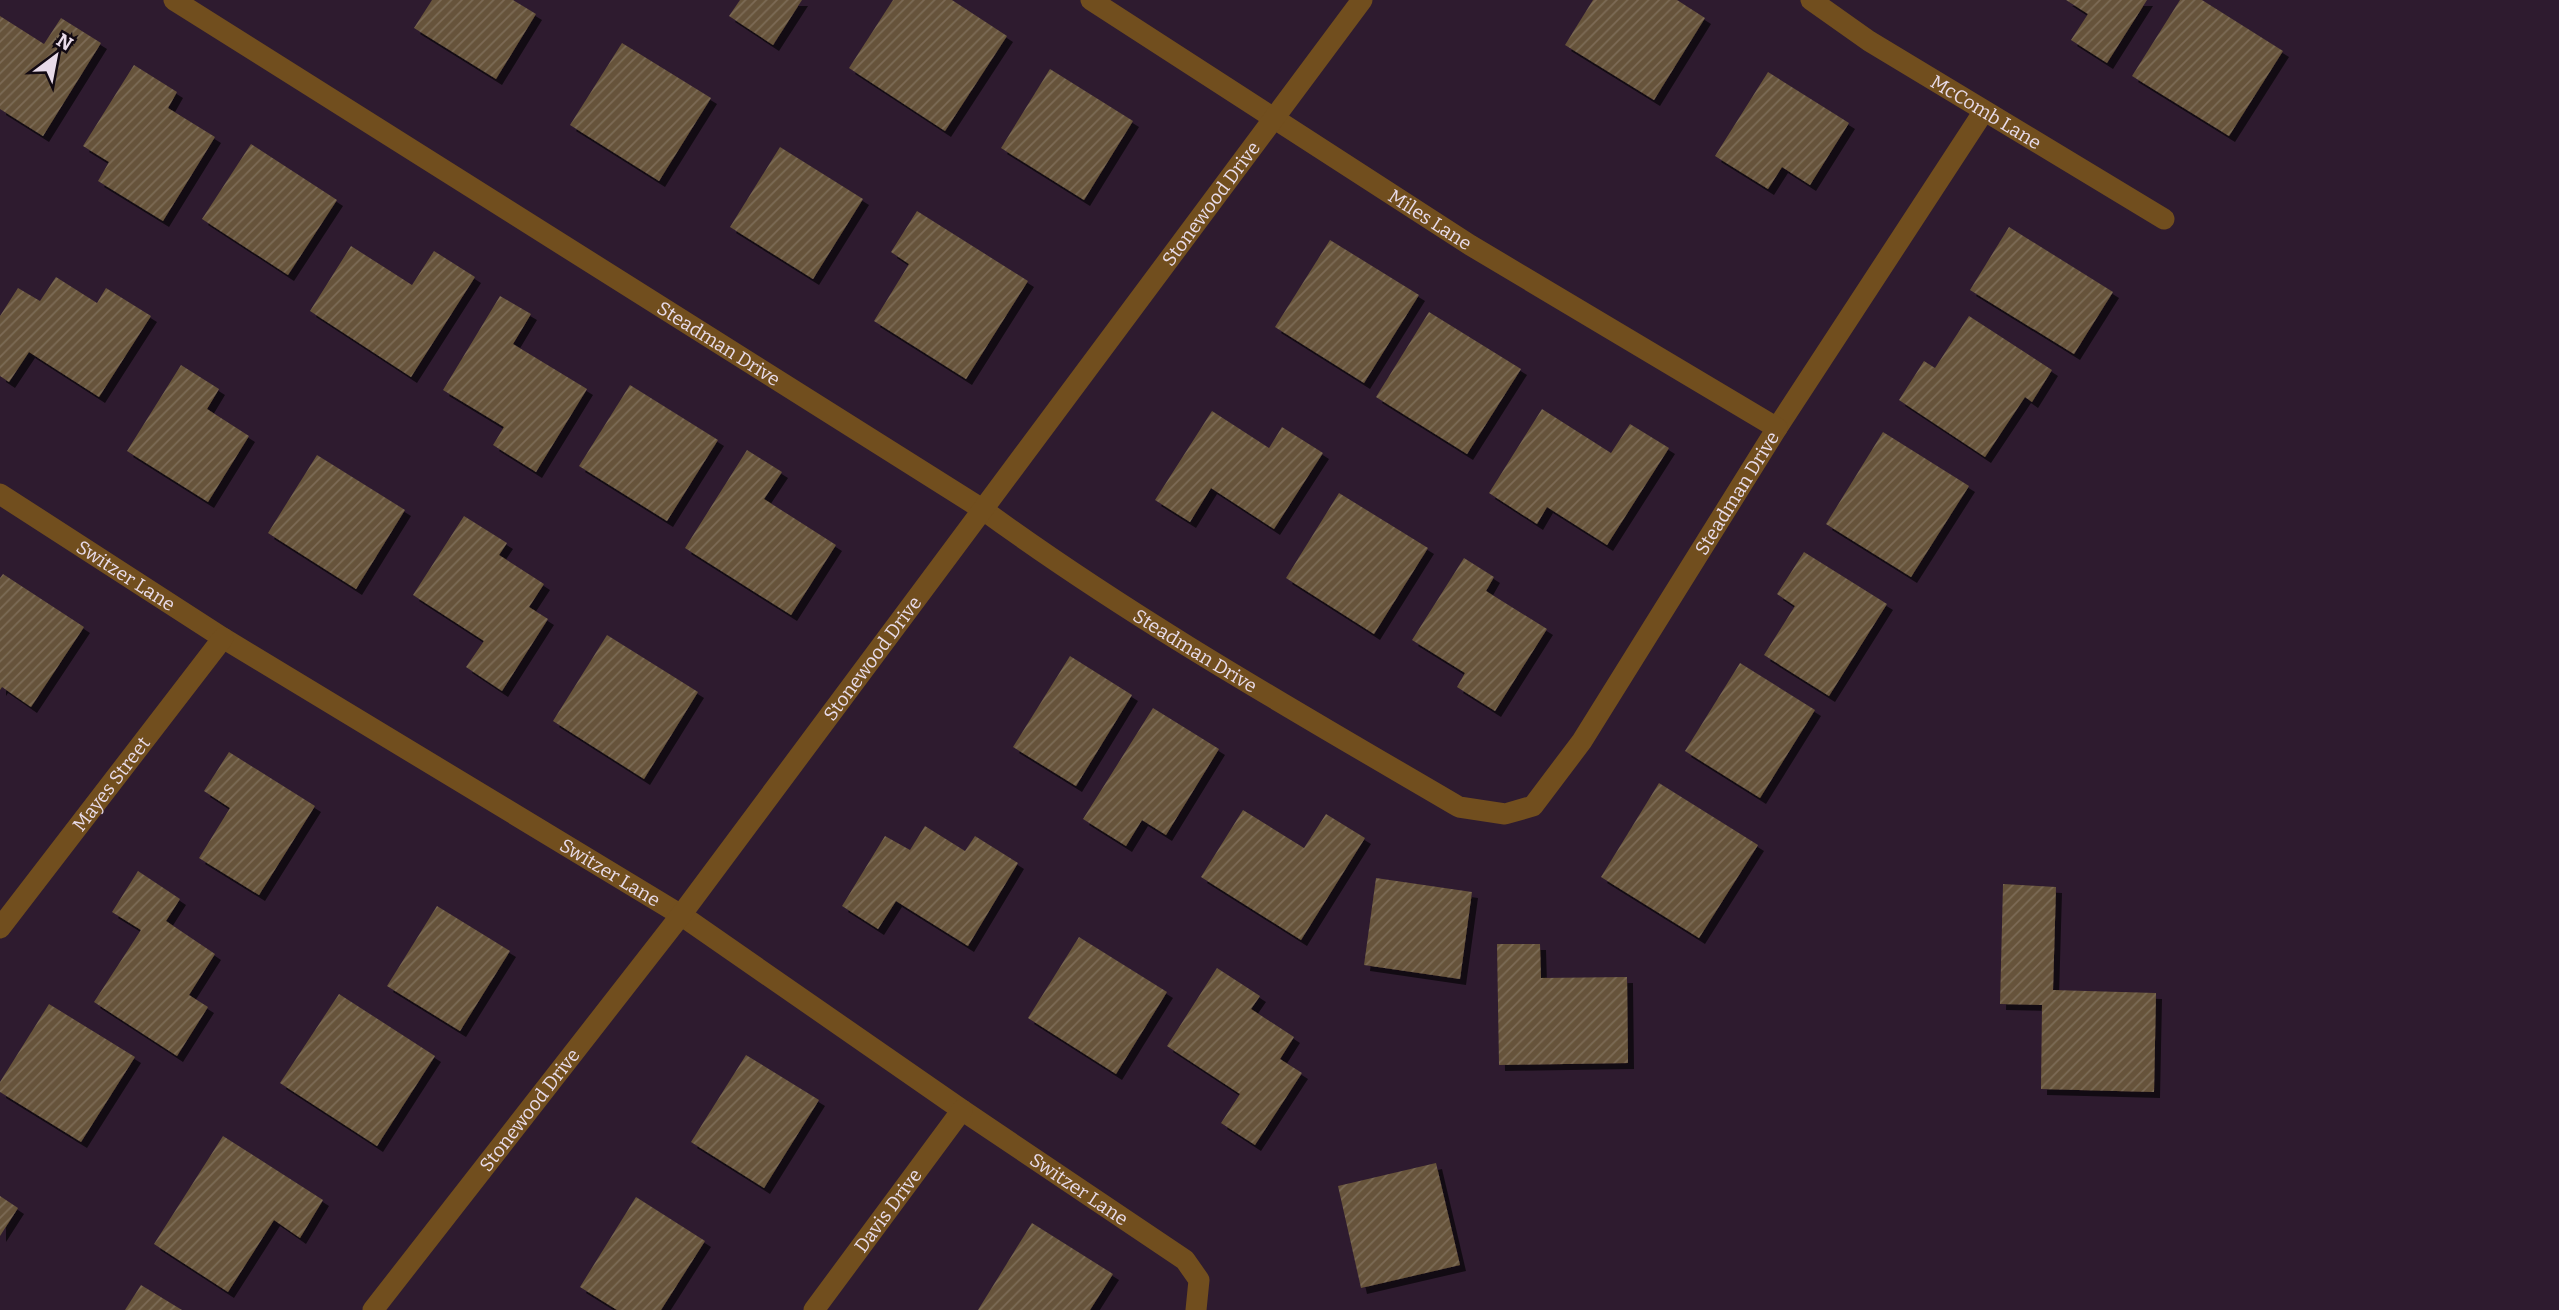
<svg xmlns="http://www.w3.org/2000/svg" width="2559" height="1310" viewBox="0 0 2559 1310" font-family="Bitter,serif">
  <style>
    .building { fill: url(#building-hatch); filter: url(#shadow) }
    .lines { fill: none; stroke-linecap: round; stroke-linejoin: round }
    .minor { stroke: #714e1e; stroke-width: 21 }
    .labels { text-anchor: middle; stroke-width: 6; stroke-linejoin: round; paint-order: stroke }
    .street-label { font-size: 19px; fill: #e8dbe9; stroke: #110912 }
  </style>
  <defs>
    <pattern id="building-hatch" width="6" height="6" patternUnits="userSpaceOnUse" patternTransform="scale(1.75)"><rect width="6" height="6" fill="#66533a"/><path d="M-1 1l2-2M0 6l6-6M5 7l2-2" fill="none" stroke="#7c6b56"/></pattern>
    <filter id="shadow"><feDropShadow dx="6" dy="6" stdDeviation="0" flood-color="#0009"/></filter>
  </defs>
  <rect width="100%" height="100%" fill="#2e1b2f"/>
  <g class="building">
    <path d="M432,0H513L536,14L496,79L414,28Z"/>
    <path d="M740,0H802L773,45L729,16Z"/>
    <path d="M893,0H952L1007,36L945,131L849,68Z"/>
    <path d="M1593,0H1677L1705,18L1654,100L1565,45Z"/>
    <path d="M2066,0H2147L2107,63L2071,40L2088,14Z"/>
    <path d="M2180,0H2202L2283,51L2229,136L2132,76Z"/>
    <path d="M0,16L44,44L61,18L101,43L43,136L0,109Z"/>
    <path d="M622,43L711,98L659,181L570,125Z"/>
    <path d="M134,65L177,92L168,108L215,137L163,221L98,181L109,162L83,146Z"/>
    <path d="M1050,69L1133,121L1084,200L1001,148Z"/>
    <path d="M1768,72L1849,123L1810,185L1782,167L1768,189L1715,156Z"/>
    <path d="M251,144L337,200L288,275L202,219Z"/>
    <path d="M780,147L863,199L813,279L730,227Z"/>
    <path d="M917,211L1028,281L966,379L874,321L909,264L891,252Z"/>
    <path d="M2009,227L2113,292L2074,354L1970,290Z"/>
    <path d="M1330,240L1419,295L1364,383L1275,327Z"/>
    <path d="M351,246L412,285L434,251L475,277L411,377L310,311Z"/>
    <path d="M56,277L97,303L106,288L151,316L99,397L29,352L9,382L0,376V316L18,288L40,301Z"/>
    <path d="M500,296L531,314L513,344L587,389L536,472L493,445L504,427L443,390Z"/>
    <path d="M1429,312L1521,369L1467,454L1376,397Z"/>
    <path d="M1969,316L2052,370L2032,402L2025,397L1985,457L1899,400L1924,361L1935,368Z"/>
    <path d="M181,365L219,389L207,409L249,436L208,502L127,451Z"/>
    <path d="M630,385L718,440L667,521L579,466Z"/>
    <path d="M1542,409L1611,453L1630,424L1669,448L1607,545L1547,507L1537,524L1489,493Z"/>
    <path d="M1212,411L1269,448L1282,427L1323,453L1274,529L1211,488L1190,522L1155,500Z"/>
    <path d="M1883,432L1969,486L1911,577L1826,524Z"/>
    <path d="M747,450L782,472L764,499L836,545L791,615L685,548Z"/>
    <path d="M317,455L405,510L356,589L268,533Z"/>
    <path d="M1339,493L1428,548L1374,634L1286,578Z"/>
    <path d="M464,516L507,543L499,555L544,584L529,607L548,619L502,691L466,667L484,641L413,595Z"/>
    <path d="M1804,552L1887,604L1829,696L1764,655L1795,606L1777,594Z"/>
    <path d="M1464,558L1494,577L1486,591L1547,629L1495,711L1457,687L1465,673L1412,640Z"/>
    <path d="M3,574L84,627L31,707L2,687L0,690V578Z"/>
    <path d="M607,635L698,692L644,779L553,721Z"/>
    <path d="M1070,656L1132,695L1076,786L1013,747Z"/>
    <path d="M1740,663L1815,710L1760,798L1685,751Z"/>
    <path d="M1153,708L1219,749L1166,835L1142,820L1126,846L1083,819Z"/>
    <path d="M229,752L315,806L259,895L199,858L230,808L204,791Z"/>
    <path d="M1659,783L1758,845L1699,938L1601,877Z"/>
    <path d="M1243,810L1304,848L1326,814L1365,838L1301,940L1201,877Z"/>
    <path d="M925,826L965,851L975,836L1018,863L968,946L896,901L878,929L842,906L885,836L910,850Z"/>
    <path d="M138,871L180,899L166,921L215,954L189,995L208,1007L177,1056L94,1002L141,930L112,912Z"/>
    <path d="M1376,878L1472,892L1460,979L1364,965Z"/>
    <path d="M2003,884L2056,887L2053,990L2156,993L2154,1092L2041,1089L2042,1005L2000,1004Z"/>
    <path d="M437,906L510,951L460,1031L387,986Z"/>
    <path d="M1079,937L1167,992L1116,1074L1028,1018Z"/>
    <path d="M1497,944H1540L1541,978L1627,977L1628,1063L1499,1065Z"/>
    <path d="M1217,968L1260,996L1251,1009L1294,1037L1280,1059L1302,1073L1255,1145L1221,1123L1240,1094L1167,1046Z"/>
    <path d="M339,994L435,1056L377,1146L280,1083Z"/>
    <path d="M49,1004L135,1057L81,1142L0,1092V1082Z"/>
    <path d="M746,1055L819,1100L764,1188L691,1142Z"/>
    <path d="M223,1136L323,1200L300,1238L274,1220L228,1292L154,1244Z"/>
    <path d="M1436,1163L1460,1265L1361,1288L1338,1186Z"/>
    <path d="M0,1196L18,1208L0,1236Z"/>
    <path d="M636,1197L705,1241L661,1310H617L580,1287Z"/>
    <path d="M1032,1223L1113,1274L1090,1310H978Z"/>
    <path d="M141,1285L182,1310H125Z"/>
  </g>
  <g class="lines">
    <g class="minor">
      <path id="s1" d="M174,0L982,509C1134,620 1297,712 1459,807L1505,814L1533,806L1582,741L1777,428L1984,111"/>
      <path id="s2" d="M1091,0L1470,245L1777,428"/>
      <path id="s3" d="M1811,0L1869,41L2164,219"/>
      <path id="s4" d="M0,494L223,638L681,915L962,1110L1185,1260L1199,1280L1196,1310"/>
      <path id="s5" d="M0,928L223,638"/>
      <path id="s6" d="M373,1310L681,915L1362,0"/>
      <path id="s7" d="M814,1310L962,1110"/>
    </g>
  </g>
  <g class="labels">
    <g class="street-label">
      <text dy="7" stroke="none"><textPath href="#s3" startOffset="208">McComb Lane</textPath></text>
      <text dy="7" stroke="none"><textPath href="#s6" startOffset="1388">Stonewood Drive</textPath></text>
      <text dy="7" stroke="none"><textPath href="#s2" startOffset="404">Miles Lane</textPath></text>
      <text dy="7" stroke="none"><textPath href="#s1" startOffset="644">Steadman Drive</textPath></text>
      <text dy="7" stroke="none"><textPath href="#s1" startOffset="1967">Steadman Drive</textPath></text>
      <text dy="7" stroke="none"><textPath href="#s4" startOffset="150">Switzer Lane</textPath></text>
      <text dy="7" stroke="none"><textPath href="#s1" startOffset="1211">Steadman Drive</textPath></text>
      <text dy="7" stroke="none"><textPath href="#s6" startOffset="821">Stonewood Drive</textPath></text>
      <text dy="7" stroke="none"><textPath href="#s5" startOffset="182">Mayes Street</textPath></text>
      <text dy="7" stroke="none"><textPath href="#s4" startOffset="718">Switzer Lane</textPath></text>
      <text dy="7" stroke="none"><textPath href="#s6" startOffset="254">Stonewood Drive</textPath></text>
      <text dy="7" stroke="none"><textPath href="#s4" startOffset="1284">Switzer Lane</textPath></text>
      <text dy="7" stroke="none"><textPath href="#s7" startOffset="124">Davis Drive</textPath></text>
    </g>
  </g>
  <g transform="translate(56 56) rotate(32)" stroke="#110912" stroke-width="5" paint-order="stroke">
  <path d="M0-5L12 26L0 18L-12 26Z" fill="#e8dbe9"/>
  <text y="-10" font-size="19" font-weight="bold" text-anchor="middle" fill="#e8dbe9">N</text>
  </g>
</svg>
